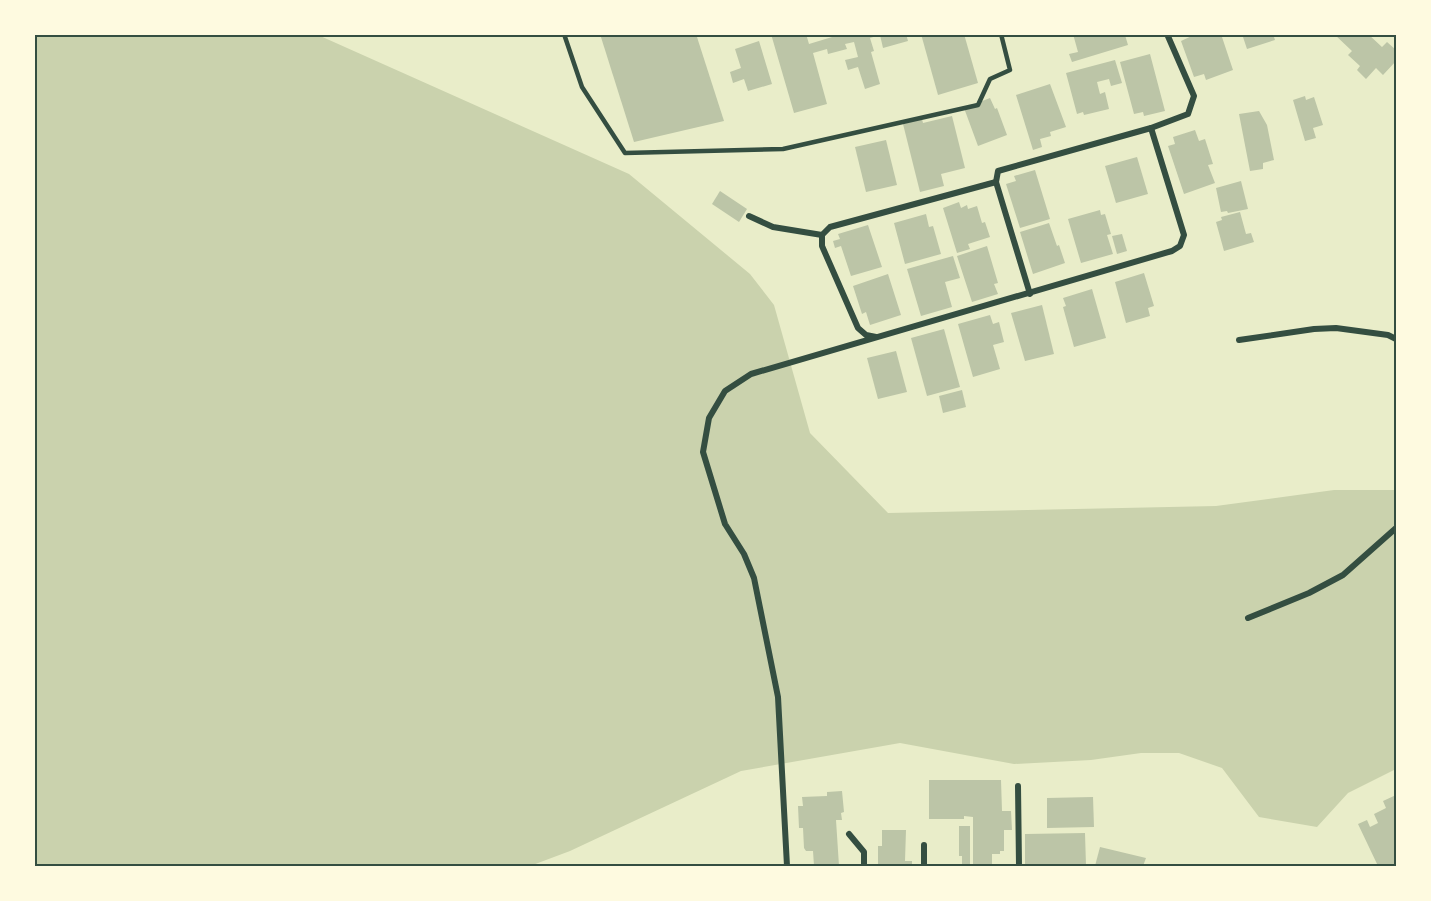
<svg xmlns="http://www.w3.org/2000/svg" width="1431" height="901" viewBox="0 0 1431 901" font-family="'Exo 2',sans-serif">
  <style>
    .green { fill: #cad2ad }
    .building { fill: #bcc5a7 }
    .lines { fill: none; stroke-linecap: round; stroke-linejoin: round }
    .service { stroke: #344e41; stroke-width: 4.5 }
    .minor { stroke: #344e41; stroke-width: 6 }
    .neatline { fill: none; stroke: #344e41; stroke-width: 2 }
  </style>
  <rect width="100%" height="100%" fill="#e9edc9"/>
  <path class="green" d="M34,35H318L629,174L750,274L774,305L810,433L888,513L1216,506L1334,490H1396V769L1348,793L1317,827L1259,817L1222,768L1179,753H1141L1091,760L1014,764L900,743L741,771L570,851L530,866H35Z"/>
  <g class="building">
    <path d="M600,34H696L724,121L634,142Z"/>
    <path d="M771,34H806L809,44L842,34H906L908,41L883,48L880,35L870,38L874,51L871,52L880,84L865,89L858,67L848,70L845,60L858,57L854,42L845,44L847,49L828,54L827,49L813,53L827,104L794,113Z"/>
    <path d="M921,34H964L978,83L938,95Z"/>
    <path d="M1073,34H1117L1118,37L1125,35L1128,45L1072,62L1069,54L1078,52Z"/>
    <path d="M1196,34H1221L1233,70L1206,80L1204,74L1194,77L1181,41Z"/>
    <path d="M1242,34H1273L1275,40L1247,49Z"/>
    <path d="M1334,34H1368L1382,47L1387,42L1396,50V61L1383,75L1376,68L1366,79L1357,70L1360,66L1348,55L1352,51Z"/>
    <path d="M759,41L772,84L748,91L744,79L733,83L730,72L741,68L735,49Z"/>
    <path d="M1150,54L1165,111L1144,116L1143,112L1134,114L1120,62Z"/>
    <path d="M1115,60L1122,83L1111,86L1109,79L1097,82L1100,94L1105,92L1109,109L1084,115L1083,112L1077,114L1066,73Z"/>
    <path d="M1050,84L1066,127L1050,132L1051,136L1040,139L1042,147L1033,150L1016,95Z"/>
    <path d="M1305,96L1306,100L1314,97L1323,125L1313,128L1316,138L1305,141L1293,100Z"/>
    <path d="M990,98L995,109L997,108L1007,135L978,146L964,108Z"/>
    <path d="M1259,111L1267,125L1274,160L1263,163V169L1250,171L1239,114Z"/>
    <path d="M952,116L965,168L941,174L944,186L920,192L903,124L922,119L923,123Z"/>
    <path d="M1195,130L1199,141L1205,139L1213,164L1208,165L1215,183L1184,194L1168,146L1175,144L1173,137Z"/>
    <path d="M886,140L897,185L866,192L855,147Z"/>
    <path d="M1137,157L1148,194L1116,203L1105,166Z"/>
    <path d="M1035,170L1050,219L1020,228L1006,184L1016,181L1014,176Z"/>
    <path d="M1241,181L1248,209L1228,213L1227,211L1221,212L1216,188Z"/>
    <path d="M720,191L747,209L739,222L712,204Z"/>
    <path d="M959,202L961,208L967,205L968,209L977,206L982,223L985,222L990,237L968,244L970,249L957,253L943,208Z"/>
    <path d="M1100,210L1101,215L1105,214L1111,234L1107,235L1113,254L1081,263L1068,219Z"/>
    <path d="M1240,212L1246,234L1251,233L1254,242L1224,251L1216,222L1222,220L1221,217Z"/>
    <path d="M926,214L929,227L933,226L941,254L905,264L894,223Z"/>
    <path d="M1049,223L1057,246L1059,245L1065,263L1033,274L1020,232Z"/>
    <path d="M868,225L882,267L851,276L841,246L835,248L833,241L840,239L838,234Z"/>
    <path d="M1122,234L1127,251L1117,254L1112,236Z"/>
    <path d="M987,246L998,283L994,284L998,294L972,302L957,256Z"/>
    <path d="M953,256L960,278L945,282L952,307L921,316L907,269Z"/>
    <path d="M1144,273L1154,306L1148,308L1150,316L1126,323L1115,282Z"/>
    <path d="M888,274L901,315L870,325L866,312L862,314L853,286Z"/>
    <path d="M1092,289L1106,338L1074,347L1063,307L1066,306L1063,298Z"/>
    <path d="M1042,305L1054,354L1025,361L1011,313Z"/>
    <path d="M990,315L993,324L999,322L1004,342L993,345L1000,369L973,377L958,324Z"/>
    <path d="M944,329L960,387L927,396L911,338Z"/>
    <path d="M896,351L907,392L878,399L867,358Z"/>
    <path d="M962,390L966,407L943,413L939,396Z"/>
    <path d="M929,780H1001L1002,811H1011L1012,830H1004V851H1000V854H992V866H973V817L964,816V819H929Z"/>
    <path d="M842,791L844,812L841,813L842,820H836L839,866H814L813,851H806L804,848L803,828H799L798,806H803L802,797L827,796V792Z"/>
    <path d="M1396,795V866H1378L1358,824L1367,820L1370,827L1378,823L1374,814L1386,808L1383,801Z"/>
    <path d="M1093,797L1094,827L1047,828V798Z"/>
    <path d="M959,826H970V866H962V856H959Z"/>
    <path d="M882,830H906L905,861H912V866H878V846H882Z"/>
    <path d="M1085,833L1086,866H1025V834Z"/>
    <path d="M1100,847L1146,858L1143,866H1095Z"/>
  </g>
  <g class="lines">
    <path class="service" d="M564,34L582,87L625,153L783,149L978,105L990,79L1010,70L1001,34"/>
    <g class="minor">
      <path d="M749,216L773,227L822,235"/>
      <path d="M1030,294L996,182L998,171L1151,128L1188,114L1194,96L1167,34"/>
      <path d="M876,337L866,335L858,328L822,246V235L830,227L996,182"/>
      <path d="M1239,340L1314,329L1336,328L1388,335L1396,339"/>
      <path d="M1248,618L1309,593L1343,575L1396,528"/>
      <path d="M1018,786L1019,866"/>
      <path d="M849,834L864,852V866"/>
      <path d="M787,866L778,697L754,578L744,554L725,524L703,452L709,418L725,391L751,374L1172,251L1180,246L1184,235L1151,128"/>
      <path d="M924,866V845"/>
    </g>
  </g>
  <rect width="1431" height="901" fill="none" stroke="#fefae0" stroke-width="72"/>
  <rect x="36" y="36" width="1359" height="829" class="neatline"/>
</svg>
